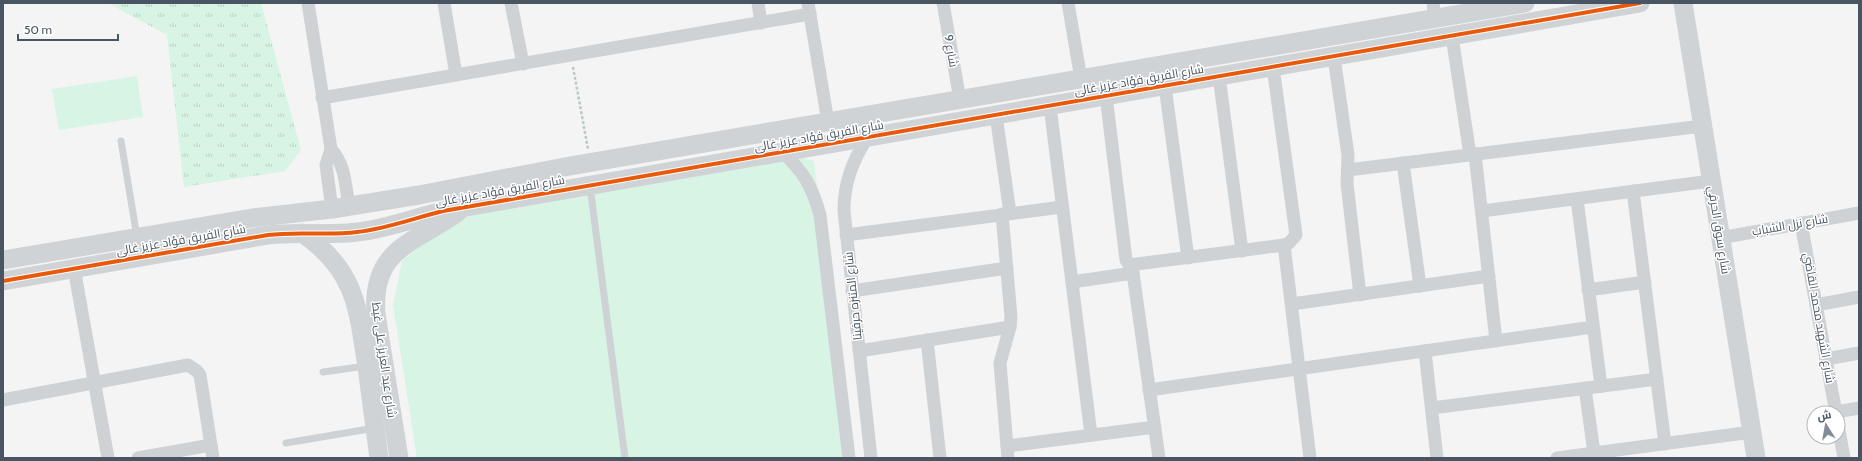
<svg xmlns="http://www.w3.org/2000/svg" width="1862" height="461" viewBox="0 0 1862 461" font-family="Cabin,Cairo,sans-serif">
<style>
.green{fill:#d7f4e4}
.park{fill:url(#park-tufts)}
.lines{fill:none;stroke-linecap:round;stroke-linejoin:round}
.path{stroke:#bcc9c5;stroke-width:2.5;stroke-dasharray:3 2;stroke-linecap:butt}
.lane{stroke:#cfd2d5;stroke-width:7}
.street{stroke:#cfd2d5;stroke-width:13}
.secondary{stroke:#d0d3d6;stroke-width:19}
.cycleway-casing{stroke:#fff;stroke-width:6}
.cycleway{stroke:#e8590c;stroke-width:4}
.labels{text-anchor:middle;stroke-width:3;stroke-linejoin:round;paint-order:stroke}
.street-label{font-size:12px;fill:#485562;stroke:#fff}
</style>
<defs>
<pattern id="park-tufts" width="24" height="20" patternUnits="userSpaceOnUse"><rect width="24" height="20" fill="#d7f4e4"/><path d="M3 7l-1-3M5 7V3M7 7l1-3M15 17l-1-3M17 17v-4M19 17l1-3" fill="none" stroke="#bad3c6"/></pattern>
</defs>
<rect width="100%" height="100%" fill="#f4f4f4"/>
<g class="green">
<path d="M137,76L143,117L59,130L52,89Z"/>
<path d="M803,158L814,161L848,458H417L393,305L402,261L442,227L467,215Z"/>
</g>
<path class="park" d="M108,3H261L301,150L285,171L184,187L167,35Z"/>
<g class="lines">
<path class="path" d="M573,67L588,149"/>
<g class="lane">
<path d="M121,141L137,237"/>
<path d="M590,186L625,458"/>
<path d="M323,372L366,366"/>
<path d="M286,443L375,428"/>
</g>
<g class="street">
<path d="M308,3L331,149C346,166 345,185 349,206"/>
<path d="M444,3L456,75"/>
<path d="M511,3L523,64"/>
<path d="M758,3L761,23"/>
<path d="M808,3L828,122"/>
<path d="M943,3L960,100"/>
<path d="M1068,3L1081,79"/>
<path d="M1433,3L1435,19"/>
<path d="M1452,36L1470,155"/>
<path d="M1334,57L1348,155L1347,184L1360,295"/>
<path d="M1219,76L1242,251"/>
<path d="M1165,86L1188,258"/>
<path d="M1106,96L1126,260L1129,265L1284,245L1289,243L1296,235L1273,67"/>
<path d="M322,98L810,14"/>
<path d="M1050,106L1091,435"/>
<path d="M996,115L1010,213"/>
<path d="M867,138C852,162 844,183 844,211L871,458"/>
<path d="M331,149L326,165L332,209"/>
<path d="M782,152C804,172 812,186 820,215L849,458"/>
<path d="M1475,154L1496,341"/>
<path d="M1403,163L1420,286"/>
<path d="M1348,170L1702,126"/>
<path d="M1633,191L1665,444"/>
<path d="M1577,199L1601,386"/>
<path d="M1482,211L1711,181"/>
<path d="M1002,214L1011,317L1010,327L1000,363L1008,458"/>
<path d="M1801,223L1836,413"/>
<path d="M846,235L1062,207"/>
<path d="M1720,238L1859,213"/>
<path d="M1284,245L1310,458"/>
<path d="M1132,266L1159,458"/>
<path d="M74,268L108,458"/>
<path d="M1072,282L1133,273"/>
<path d="M1588,290L1645,282"/>
<path d="M852,291L1007,268"/>
<path d="M1292,304L1489,276"/>
<path d="M1816,305L1859,297"/>
<path d="M927,340L940,458"/>
<path d="M859,351L1010,327"/>
<path d="M1425,351L1437,458"/>
<path d="M1826,359L1859,353"/>
<path d="M1585,388L1594,453"/>
<path d="M1149,390L1593,327"/>
<path d="M3,400L188,365L197,371L200,375L213,458"/>
<path d="M1432,408L1657,379"/>
<path d="M1836,412L1859,408"/>
<path d="M1838,425L1844,458"/>
<path d="M1007,446L1155,427"/>
<path d="M138,458L211,445"/>
<path d="M1557,458L1752,432"/>
</g>
<g class="secondary">
<path d="M1683,3L1756,458"/>
<path d="M302,233C356,270 358,308 367,367C371,398 375,428 379,458"/>
<path d="M3,260L252,218L332,209L419,195L570,166L1525,3"/>
<path d="M3,281L268,235C298,231 327,236 357,232C386,229 414,218 443,211L1640,3"/>
<path d="M399,458L376,314C371,248 415,243 458,212"/>
</g>
<defs>
<path id="cycleway" d="M3,281L268,235C298,231 327,236 357,232C386,229 414,218 443,211L1640,3"/>
</defs>
<use href="#cycleway" class="cycleway-casing"/>
<use href="#cycleway" class="cycleway"/>
</g>
<g class="labels">
<g class="street-label">
<text transform="translate(951 51) rotate(80)" y="4">شارع 9</text>
<text transform="translate(1139 80) rotate(-10)" y="4">شارع الفريق فؤاد عزيز غالى</text>
<text transform="translate(819 136) rotate(-10)" y="4">شارع الفريق فؤاد عزيز غالى</text>
<text transform="translate(500 191) rotate(-10)" y="4">شارع الفريق فؤاد عزيز غالى</text>
<text transform="translate(1790 225) rotate(-10)" y="4">شارع نزل الشباب</text>
<text transform="translate(1719 230) rotate(81)" y="4">شارع سوق الحرفي</text>
<text transform="translate(181 240) rotate(-10)" y="4">شارع الفريق فؤاد عزيز غالى</text>
<text transform="translate(853 296) rotate(-96)" y="4">شارع المتنزه حرفينا</text>
<text transform="translate(1819 318) rotate(80)" y="4">شارع الشهيد محمد القاضي</text>
<text transform="translate(384 360) rotate(82)" y="4">شارع عبد العزيز على غيط</text>
</g>
</g>
<rect width="1862" height="461" fill="none" stroke="#485562" stroke-width="8"/>
<g transform="translate(1826 425) rotate(349)"><circle r="19" fill="#ffffff" stroke="#b6bbc0"/>
<path d="M0-3L7 15L0 10L-7 15Z" fill="#848d95"/>
<text y="-6" font-size="11" font-weight="bold" text-anchor="middle" fill="#485562">ش</text>
</g>
<path d="M18 34v6h100v-6" fill="none" stroke="#485562" stroke-width="2"/>
<text x="24" y="34" font-size="12" fill="#485562" stroke="#ffffff" stroke-width="3" paint-order="stroke">50 m</text>
</svg>
